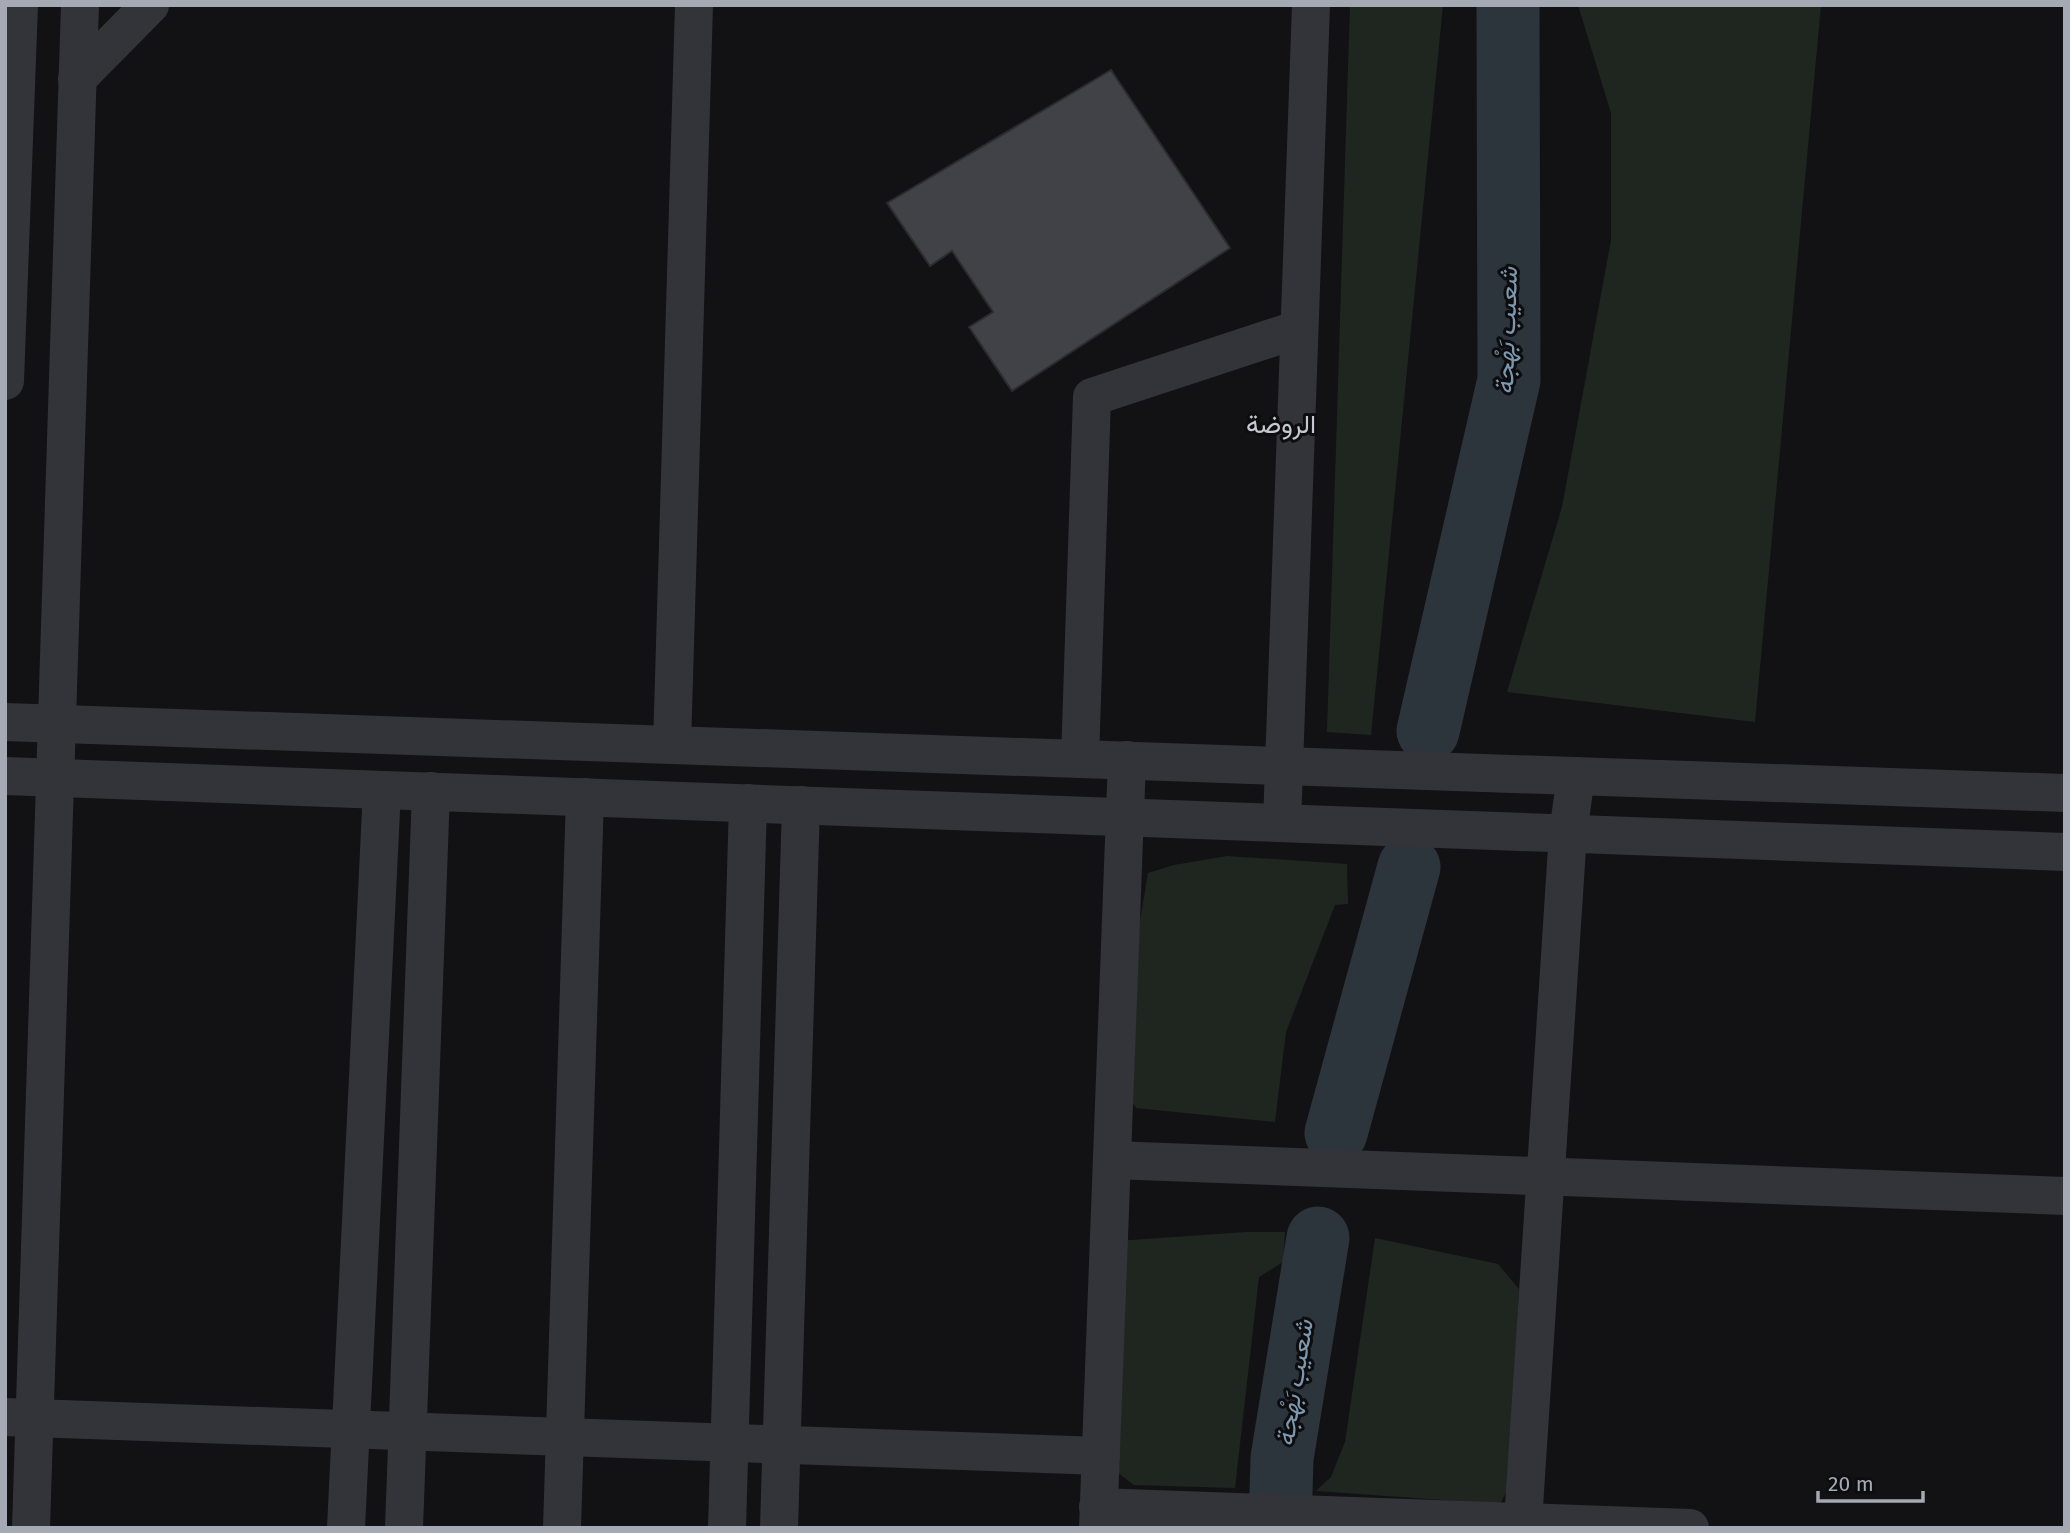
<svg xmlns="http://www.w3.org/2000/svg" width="2070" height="1533" viewBox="0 0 2070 1533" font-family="'Fira Sans',Vazirmatn,sans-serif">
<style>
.green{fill:#1f2620}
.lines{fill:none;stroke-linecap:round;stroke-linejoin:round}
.river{stroke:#2c353c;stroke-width:63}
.building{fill:#414247;stroke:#2c2c30;stroke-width:2}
.minor{stroke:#333439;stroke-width:38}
.labels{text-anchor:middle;stroke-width:6;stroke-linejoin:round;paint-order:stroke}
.water-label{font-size:26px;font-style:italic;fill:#7c97ae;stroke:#0d0d0f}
.neighbourhood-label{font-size:26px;fill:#c5c8d0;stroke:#0d0d0f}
</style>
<rect width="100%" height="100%" fill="#121214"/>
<g class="green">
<path d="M1350,5H1443L1371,735L1327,732Z"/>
<path d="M1578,5H1821L1755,722L1507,692L1562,507L1611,240V113Z"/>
<path d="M1227,856L1347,864L1348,904L1335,905L1286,1032L1275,1122L1136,1108L1131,1101L1121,1034L1148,873L1174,865Z"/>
<path d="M1246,1232H1285L1283,1262L1259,1277L1235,1488L1134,1485L1113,1469L1117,1241Z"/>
<path d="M1375,1238L1498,1264L1519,1289L1508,1489L1500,1504L1316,1491L1331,1477L1345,1442Z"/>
</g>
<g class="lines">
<g class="river">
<path d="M1428,731L1509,380L1508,5"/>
<path d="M1336,1133L1409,867"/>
<path d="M1280,1528L1282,1458L1318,1238"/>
</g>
</g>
<path class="building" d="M1111,70L1230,248L1012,391L969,327L993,312L952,251L930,266L887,203Z"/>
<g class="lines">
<g class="minor">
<path d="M77,79L150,5"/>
<path d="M5,381L19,5"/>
<path d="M5,722L2065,793"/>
<path d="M672,745L694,5"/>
<path d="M1080,759L1092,397L1299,329"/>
<path d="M5,776L2065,852"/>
<path d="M1282,823L1311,5"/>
<path d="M1112,1160L2065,1196"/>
<path d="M5,1417L1101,1456"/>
<path d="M1098,1507L1690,1528"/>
<path d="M1523,1522L1568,833L1576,776"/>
<path d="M31,1528L80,5"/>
<path d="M346,1528L382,790"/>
<path d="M404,1528L431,791"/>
<path d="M562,1528L585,797"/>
<path d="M727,1528L748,803"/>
<path d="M779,1528L801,805"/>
<path d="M1098,1528L1127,760"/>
</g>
</g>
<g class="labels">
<g class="water-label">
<text transform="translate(1506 331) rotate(-88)" y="9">شعيب بَهْجة</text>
<text transform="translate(1294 1383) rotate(-81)" y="9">شعيب بَهْجة</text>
</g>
<g class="neighbourhood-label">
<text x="1281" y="433">الروضة</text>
</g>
</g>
<rect width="2070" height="1533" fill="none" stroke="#a4a9b4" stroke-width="14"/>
<path d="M1818 1491v10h105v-10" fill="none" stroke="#a4a9b4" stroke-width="3.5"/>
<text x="1828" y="1491" font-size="21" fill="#a4a9b4" stroke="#0d0d0f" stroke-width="5" paint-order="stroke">20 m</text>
</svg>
